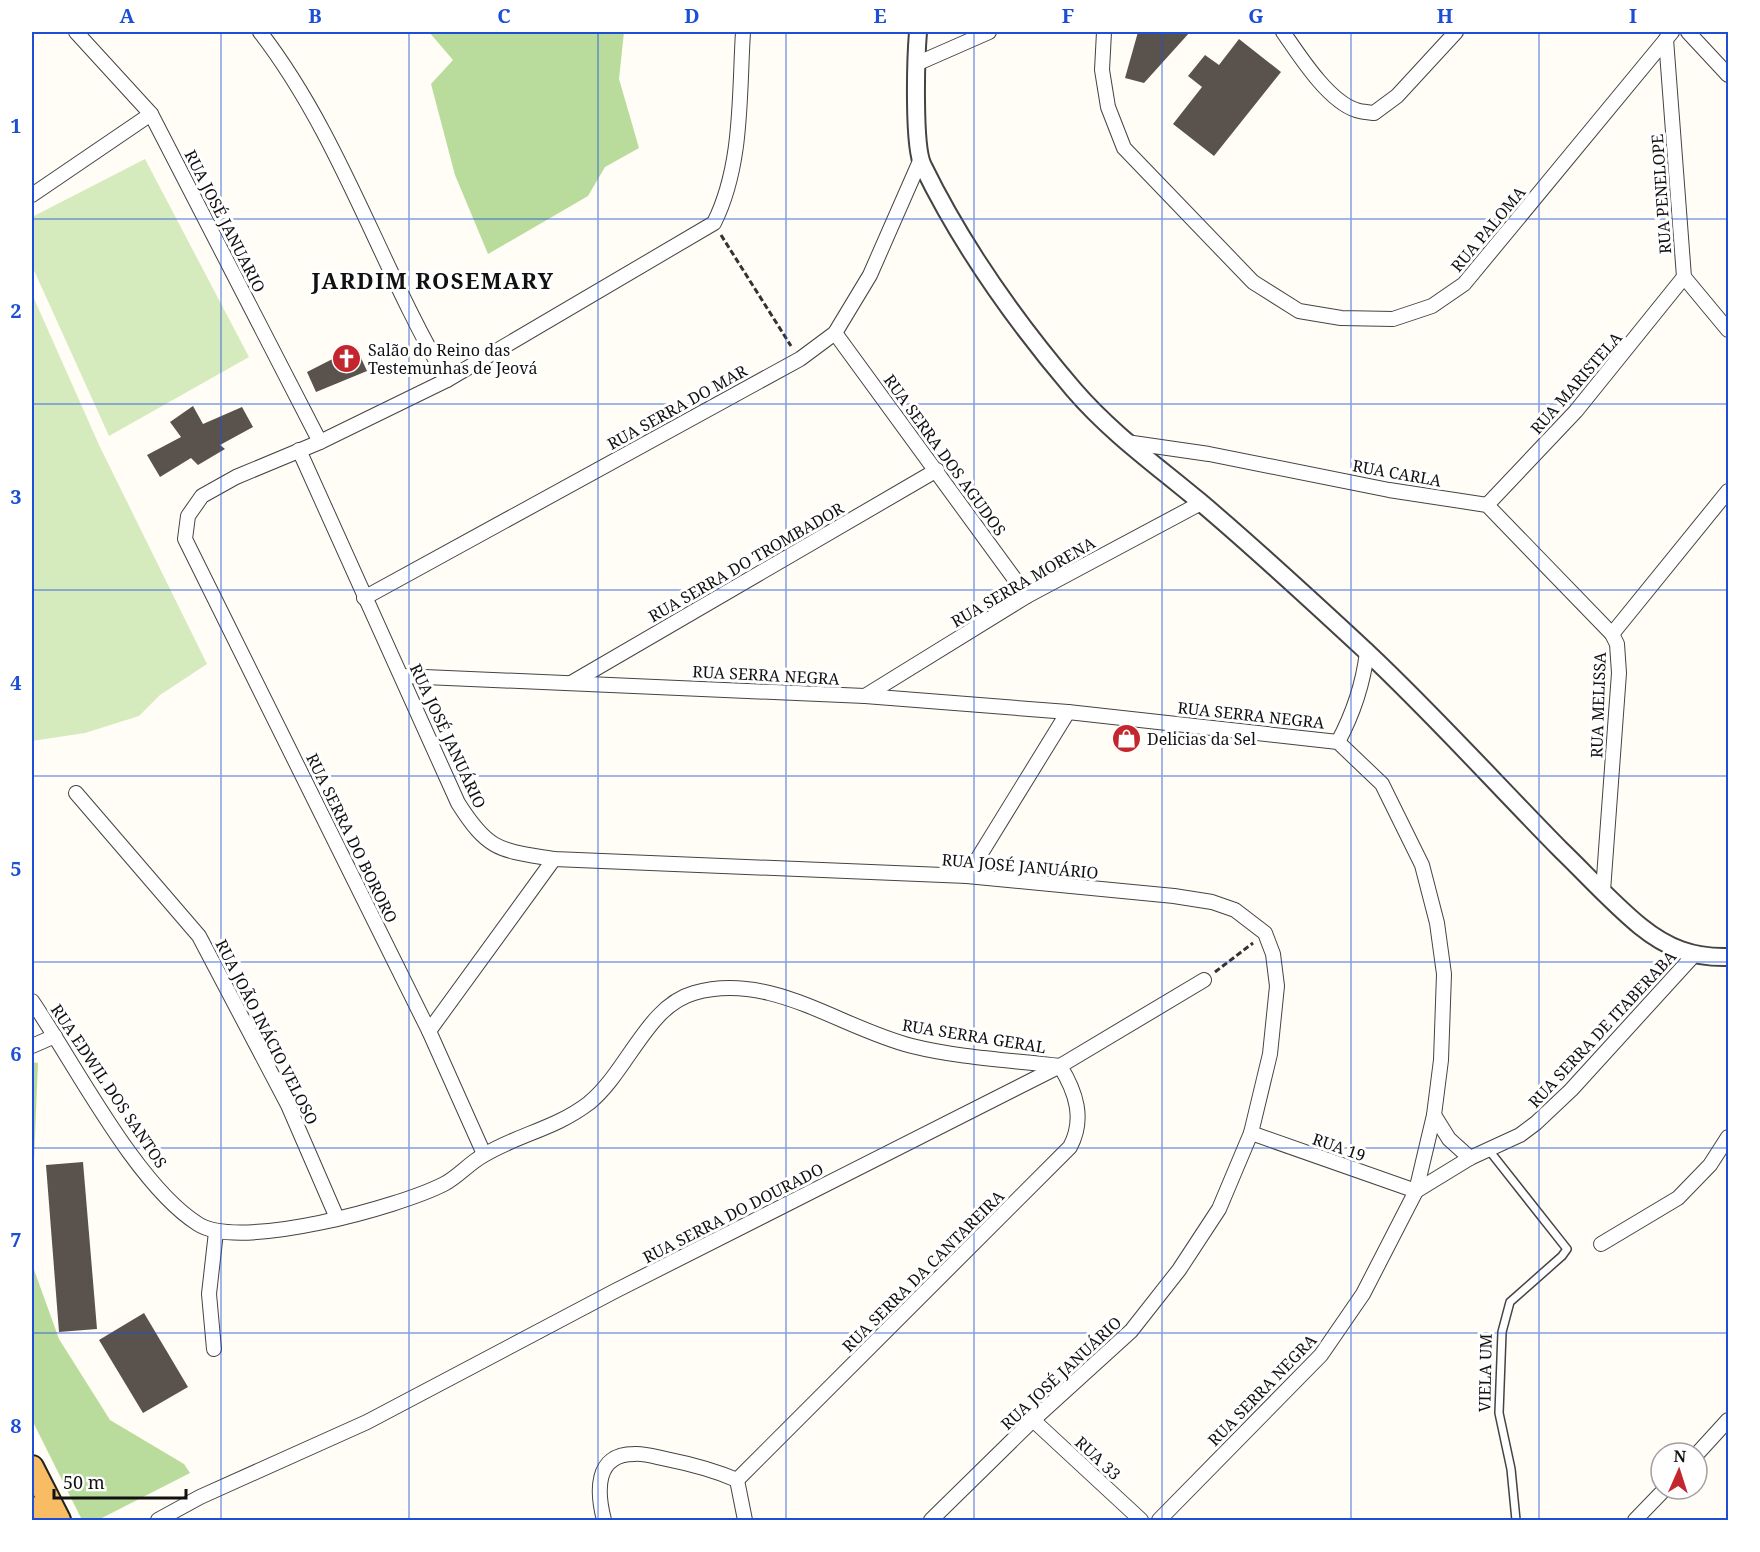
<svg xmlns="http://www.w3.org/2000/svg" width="1760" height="1552" viewBox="0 0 1760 1552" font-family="'Noto Serif',serif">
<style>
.green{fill:#d5ebbd}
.forest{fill:#b9dc9c}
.building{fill:#5a524d}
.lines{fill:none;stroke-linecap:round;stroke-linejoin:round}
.service-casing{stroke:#444;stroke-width:10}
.minor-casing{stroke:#444;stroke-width:16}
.tertiary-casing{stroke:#444;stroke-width:20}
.trunk-casing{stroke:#222;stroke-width:26}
.path{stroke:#333;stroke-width:3;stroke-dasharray:6 3;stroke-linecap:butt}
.service{stroke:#fff;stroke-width:7}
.minor{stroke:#fff;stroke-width:14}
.tertiary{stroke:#fff;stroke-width:16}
.trunk{stroke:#f7bc64;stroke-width:22}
.grid{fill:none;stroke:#1d4ed8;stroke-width:1.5;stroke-opacity:0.55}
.labels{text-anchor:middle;stroke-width:6;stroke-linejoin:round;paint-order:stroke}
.street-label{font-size:16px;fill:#111;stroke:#fff}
.poi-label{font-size:16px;fill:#111;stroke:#fff;text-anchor:start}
.district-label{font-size:22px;font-weight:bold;letter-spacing:1.5px;fill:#111;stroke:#fff}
.neatline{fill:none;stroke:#1d4ed8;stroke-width:2}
.grid-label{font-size:20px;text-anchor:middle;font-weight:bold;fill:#1d4ed8}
</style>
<rect width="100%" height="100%" fill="#fffdf5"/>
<g class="green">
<path d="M145,159L249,357L109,436L32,266V217Z"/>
<path d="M32,294L99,445L207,664L160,695L139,716L85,733L32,741Z"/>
</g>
<g class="forest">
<path d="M429,32H624L619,79L639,148L605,167L588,196L488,254L455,175L431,84L453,60Z"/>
<path d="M32,1062L38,1063L32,1208Z"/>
<path d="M32,1264L59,1339L110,1420L184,1464L190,1473L98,1520H82L32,1420Z"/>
</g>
<g class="building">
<path d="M1138,32H1190L1144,83L1125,78Z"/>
<path d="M1239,39L1281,72L1214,156L1173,124L1202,87L1188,76L1205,55L1219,65Z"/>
<path d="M356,347L367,371L316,392L307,372Z"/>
<path d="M193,406L203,424L242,407L253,427L220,445L225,449L198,465L191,458L160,477L147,455L181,437L170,422Z"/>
<path d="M83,1162L97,1329L59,1332L46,1165Z"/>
<path d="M144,1313L188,1387L143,1413L99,1340Z"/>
</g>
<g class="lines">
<defs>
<path id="service" d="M1488,1149L1567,1249L1562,1256L1510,1302L1502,1332L1499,1413L1511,1469L1516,1520"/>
<g id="minor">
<path d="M76,32L151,114L320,442"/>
<path d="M260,32C341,137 380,267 447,380"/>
<path d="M1104,32L1102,70L1108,107L1124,148L1253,282L1299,311L1341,318L1393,319L1432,306L1464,284L1672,32"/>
<path d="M1283,32C1299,55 1328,101 1356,110C1361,112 1368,112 1374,113L1397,96L1456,32"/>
<path d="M1688,32L1728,75"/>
<path d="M1666,39L1684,277L1728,330"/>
<path d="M916,64L989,32"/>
<path d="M32,195L151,114"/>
<path d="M835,333L1027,596"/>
<path d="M1126,442L1209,454L1389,490L1487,505L1612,634L1617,644L1619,673L1603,891"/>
<path d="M299,450L458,803C489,852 500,850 554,859L967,876L1174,896L1212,902L1235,910L1265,933L1273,954L1277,986L1270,1054L1251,1133L1219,1209L1179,1270L1131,1331L1033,1420L931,1520"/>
<path d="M1487,505L1576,411L1684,277"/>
<path d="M364,598L800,359L835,333L870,275L920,161"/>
<path d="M1612,634L1728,491"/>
<path d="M402,676L865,696L1068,712L1338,742L1382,784L1422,865L1437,923L1444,974L1441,1060L1434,1115L1416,1191L1363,1294L1321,1355L1159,1520"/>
<path d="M571,683L937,470"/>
<path d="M865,696L1027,596L1201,503"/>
<path d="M1338,742C1354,712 1363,685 1367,652"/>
<path d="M76,793L199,936L288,1105L337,1218"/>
<path d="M967,876L1068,712"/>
<path d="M32,1001C75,1064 136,1185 198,1224C240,1251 399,1207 444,1184C458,1177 469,1163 484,1155C519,1134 555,1129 589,1103C628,1071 647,1006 694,993C771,971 840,1028 912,1046C960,1058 1011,1060 1060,1066"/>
<path d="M429,1031L554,859"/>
<path d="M32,1046L55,1036"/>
<path d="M1434,1115L1449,1139L1470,1158"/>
<path d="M1251,1133L1416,1191"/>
<path d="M484,1154L429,1031L185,539L188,516L202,496L236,477L320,442L447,380L714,223C743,165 739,95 743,32"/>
<path d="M1416,1191L1470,1158L1520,1135L1536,1123L1571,1090L1694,955"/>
<path d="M1601,1244L1678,1198L1710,1165L1728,1137"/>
<path d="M214,1349L209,1294L216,1232"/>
<path d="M1033,1420L1141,1520"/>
<path d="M1697,1454L1728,1420"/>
<path d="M737,1480L1070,1147C1085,1119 1076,1092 1060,1066"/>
<path d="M737,1480L745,1520"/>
<path d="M158,1520L200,1497L367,1422L615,1291L1060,1066L1204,980"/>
<path d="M604,1520C597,1493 594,1454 634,1454C644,1453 656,1457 666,1459C691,1464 714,1470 737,1480"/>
<path d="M1635,1520L1665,1489"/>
</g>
<path id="tertiary" d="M918,32C916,56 913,147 923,166C962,246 1016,322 1074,390C1111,433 1156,465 1199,501C1256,549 1312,601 1367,652C1434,715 1496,784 1561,850C1587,875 1612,903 1640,926C1667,948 1693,958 1728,957"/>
<g id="trunk">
<path d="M32,1467L59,1520"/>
<path d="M32,1508L38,1520"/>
</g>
</defs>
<use href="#service" class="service-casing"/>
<use href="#minor" class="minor-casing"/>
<use href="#tertiary" class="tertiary-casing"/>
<use href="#trunk" class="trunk-casing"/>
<g class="path">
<path d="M721,235L791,346"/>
<path d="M1215,972L1253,943"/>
</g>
<use href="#service" class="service"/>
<use href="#minor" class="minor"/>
<use href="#tertiary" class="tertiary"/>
<use href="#trunk" class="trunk"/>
</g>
<path class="grid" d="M221,32V1520M409,32V1520M598,32V1520M786,32V1520M974,32V1520M1162,32V1520M1351,32V1520M1539,32V1520M32,219H1728M32,404H1728M32,590H1728M32,776H1728M32,962H1728M32,1148H1728M32,1333H1728"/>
<defs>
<symbol id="church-disc" viewBox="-11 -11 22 22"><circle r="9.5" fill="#c4262e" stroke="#fff"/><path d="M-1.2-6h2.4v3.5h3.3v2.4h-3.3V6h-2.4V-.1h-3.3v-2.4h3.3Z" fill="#fff"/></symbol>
<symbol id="shop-disc" viewBox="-11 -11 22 22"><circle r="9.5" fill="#c4262e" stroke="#fff"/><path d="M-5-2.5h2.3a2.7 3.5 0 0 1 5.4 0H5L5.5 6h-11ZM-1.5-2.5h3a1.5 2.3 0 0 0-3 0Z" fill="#fff"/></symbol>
</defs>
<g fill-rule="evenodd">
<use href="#church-disc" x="330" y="342" width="33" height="33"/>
<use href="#shop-disc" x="1110" y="722" width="33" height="33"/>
</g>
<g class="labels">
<g class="street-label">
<text transform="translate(1661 194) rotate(-94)" y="6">RUA PENELOPE</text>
<text transform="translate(225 221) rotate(63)" y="6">RUA JOSÉ JANUARIO</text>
<text transform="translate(1488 229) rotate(-50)" y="6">RUA PALOMA</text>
<text transform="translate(1576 383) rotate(-49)" y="6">RUA MARISTELA</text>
<text transform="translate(677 407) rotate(-29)" y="6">RUA SERRA DO MAR</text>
<text transform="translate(945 455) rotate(54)" y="6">RUA SERRA DOS AGUDOS</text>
<text transform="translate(1397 473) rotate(10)" y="6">RUA CARLA</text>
<text transform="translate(746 562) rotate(-30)" y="6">RUA SERRA DO TROMBADOR</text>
<text transform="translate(1023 582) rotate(-30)" y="6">RUA SERRA MORENA</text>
<text transform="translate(766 675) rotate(3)" y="6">RUA SERRA NEGRA</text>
<text transform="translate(1598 705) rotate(-88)" y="6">RUA MELISSA</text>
<text transform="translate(1251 715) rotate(6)" y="6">RUA SERRA NEGRA</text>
<text transform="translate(448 736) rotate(65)" y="6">RUA JOSÉ JANUÁRIO</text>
<text transform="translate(352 838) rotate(64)" y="6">RUA SERRA DO BORORO</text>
<text transform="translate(1020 866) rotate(5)" y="6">RUA JOSÉ JANUÁRIO</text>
<text transform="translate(1602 1029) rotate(-47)" y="6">RUA SERRA DE ITABERABA</text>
<text transform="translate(267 1032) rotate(63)" y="6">RUA JOÃO INÁCIO VELOSO</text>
<text transform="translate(974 1036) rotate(9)" y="6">RUA SERRA GERAL</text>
<text transform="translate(109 1086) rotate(56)" y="6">RUA EDWIL DOS SANTOS</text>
<text transform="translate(1339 1147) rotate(19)" y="6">RUA 19</text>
<text transform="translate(733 1213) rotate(-27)" y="6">RUA SERRA DO DOURADO</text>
<text transform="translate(923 1271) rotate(-45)" y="6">RUA SERRA DA CANTAREIRA</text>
<text transform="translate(1061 1373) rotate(-43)" y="6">RUA JOSÉ JANUÁRIO</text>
<text transform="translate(1485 1373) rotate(-89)" y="6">VIELA UM</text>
<text transform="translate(1262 1390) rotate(-46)" y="6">RUA SERRA NEGRA</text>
<text transform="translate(1098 1458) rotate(43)" y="6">RUA 33</text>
</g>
<g class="poi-label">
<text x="368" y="356">Salão do Reino das<tspan x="368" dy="18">Testemunhas de Jeová</tspan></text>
<text x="1147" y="745">Delicias da Sel</text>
</g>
<g class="district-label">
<text x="433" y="289">JARDIM ROSEMARY</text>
</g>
</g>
<rect width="1760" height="1552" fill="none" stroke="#ffffff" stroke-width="66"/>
<g transform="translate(1679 1471) rotate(3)"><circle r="28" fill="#ffffff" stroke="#a0a0a0" stroke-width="1.5"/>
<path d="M0-4.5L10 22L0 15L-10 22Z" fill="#c4262e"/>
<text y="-9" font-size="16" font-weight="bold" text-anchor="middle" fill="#111111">N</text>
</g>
<path d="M54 1489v9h132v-9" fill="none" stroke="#111111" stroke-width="3"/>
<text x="63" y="1489" font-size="18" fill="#111111" stroke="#ffffff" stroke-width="4.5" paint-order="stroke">50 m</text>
<rect x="33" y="33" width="1694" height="1486" class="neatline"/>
<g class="grid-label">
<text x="127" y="23">A</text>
<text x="315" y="23">B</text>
<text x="504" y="23">C</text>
<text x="692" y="23">D</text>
<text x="880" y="23">E</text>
<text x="1068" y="23">F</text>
<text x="1256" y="23">G</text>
<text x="1445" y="23">H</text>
<text x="1633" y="23">I</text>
<text x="16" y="133">1</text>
<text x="16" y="318">2</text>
<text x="16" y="504">3</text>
<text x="16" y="690">4</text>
<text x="16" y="876">5</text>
<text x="16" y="1061">6</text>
<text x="16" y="1247">7</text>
<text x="16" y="1433">8</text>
</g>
</svg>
